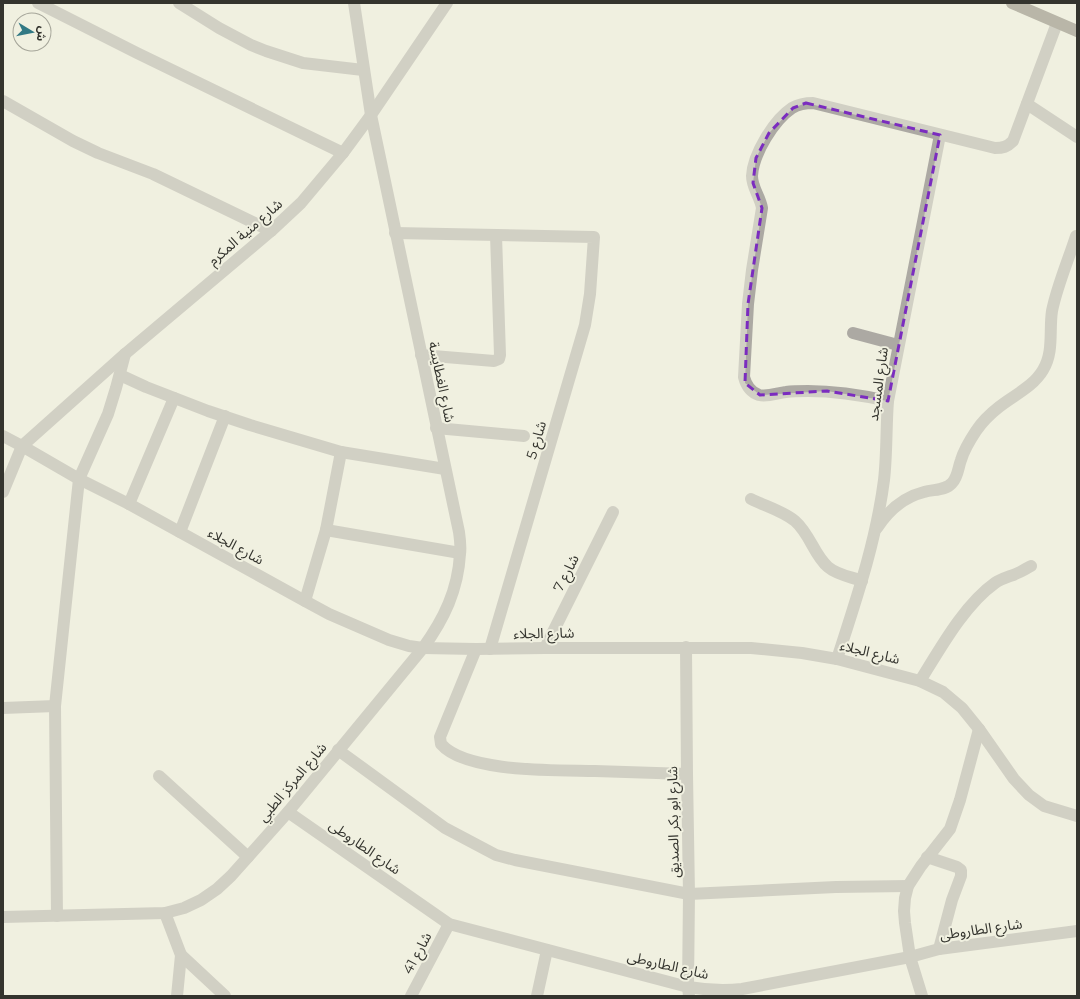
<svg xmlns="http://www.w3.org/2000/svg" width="1080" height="999" viewBox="0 0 1080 999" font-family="Montserrat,'Noto Sans Arabic',sans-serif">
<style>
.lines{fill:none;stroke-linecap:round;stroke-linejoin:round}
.minor{stroke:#aca9a3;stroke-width:12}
.major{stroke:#756f64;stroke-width:12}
.marked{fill:none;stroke:#7b2cbf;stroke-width:3;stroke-dasharray:8 5;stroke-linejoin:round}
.labels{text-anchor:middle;stroke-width:4;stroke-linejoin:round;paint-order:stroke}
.street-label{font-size:14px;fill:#34342e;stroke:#f0f0e0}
</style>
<rect width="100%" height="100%" fill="#f0f0e0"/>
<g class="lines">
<g class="minor">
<path d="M38,3L137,53L343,153"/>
<path d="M179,3L219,28L251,45L266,51L303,63L363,70"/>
<path d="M3,101L73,141L98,153L153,174L271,231"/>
<path d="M1027,104L1077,137"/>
<path d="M395,233L594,237L590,294L585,325L490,649"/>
<path d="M853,333L898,345"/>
<path d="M421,355L494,361L499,359L500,355L496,235"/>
<path d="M120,375L146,387L208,411L250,425L341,452L445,469"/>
<path d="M888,401C861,395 835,391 808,391C801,391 793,391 786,392C777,393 768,397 759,395C750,392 746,385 744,377L748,304L752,270L762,208C760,196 752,188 752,176C753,154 774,120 792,108C799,104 806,103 813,103L995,148C1003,148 1007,147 1013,141L1057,23"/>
<path d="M436,428L524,436"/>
<path d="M3,436L22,446L79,479L129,504L305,601L329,614L389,640L409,646L423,648L476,649L545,648H751L802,653L837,659L920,681L943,692L962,708L979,729L1014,779L1029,795L1044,806L1077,816"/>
<path d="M3,492L22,446L125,354L271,231L301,203L343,153L371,115L447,3"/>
<path d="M751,499C765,506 783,511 795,521C810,534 814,555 828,567C837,575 852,577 862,581"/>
<path d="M129,504L174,398"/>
<path d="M877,528C888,511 904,497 924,492C934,489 945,491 952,483C958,477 958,468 961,460C964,450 970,440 976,431C982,422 990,414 999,407C1014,395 1033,387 1043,370C1054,352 1049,331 1052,311C1057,286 1068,261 1076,236"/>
<path d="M326,530L460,553"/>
<path d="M180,532L225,416"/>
<path d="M305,601L326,530L341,452"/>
<path d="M686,647L687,774L689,894L688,987L689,996"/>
<path d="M545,648L613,512"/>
<path d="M476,649L440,737L441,744C466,773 557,770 595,771C625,772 656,773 687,774"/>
<path d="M837,659C856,600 876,542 884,480C887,454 886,427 888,401L940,135"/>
<path d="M920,681C940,649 964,605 995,583C1002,578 1012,576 1020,572C1024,570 1027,568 1031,566"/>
<path d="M3,708L55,706"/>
<path d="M338,750L445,828L496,855L515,860L689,894L836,887L908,886"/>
<path d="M159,776L248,857"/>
<path d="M288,812L449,924L688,987C706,990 723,991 742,989L910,957L939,949L1077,931"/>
<path d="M927,857L957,867L961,870V876L952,900L939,949"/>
<path d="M165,913L181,955L177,996"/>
<path d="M57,916L55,706L79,479L108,414L116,388L125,354"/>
<path d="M3,917L165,913L184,908L201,900L217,889L231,876L288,812L423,648C444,619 458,590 460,554C461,547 460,539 459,532L371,115L354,3"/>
<path d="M181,955L225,996"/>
<path d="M411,996L449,924"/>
<path d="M537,996L547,950"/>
<path d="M922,996L910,957L905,923L904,911L905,898L908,886L921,866L950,829L960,800L979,729"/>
</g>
<path class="major" d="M1012,3L1077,31"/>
</g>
<path d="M0 0H1080V999H0ZM806,103L940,135L888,401L827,391L760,395L745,383L748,304L762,208L753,183L756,158L769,133L793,108Z" fill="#f0f0e0" fill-opacity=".55" fill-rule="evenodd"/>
<path class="marked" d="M806,103L940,135L888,401L827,391L760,395L745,383L748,304L762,208L753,183L756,158L769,133L793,108Z"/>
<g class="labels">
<g class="street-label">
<text transform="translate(245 232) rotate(-41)" y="5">شارع منية المكرم</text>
<text transform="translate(442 382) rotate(78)" y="5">شارع الغطايسة</text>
<text transform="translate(878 384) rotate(-82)" y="5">شارع المسجد</text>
<text transform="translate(536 440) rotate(-74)" y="5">شارع 5</text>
<text transform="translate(236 546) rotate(29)" y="5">شارع الجلاء</text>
<text transform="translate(566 573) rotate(-63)" y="5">شارع 7</text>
<text transform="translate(544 633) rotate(-1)" y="5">شارع الجلاء</text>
<text transform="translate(870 652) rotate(14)" y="5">شارع الجلاء</text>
<text transform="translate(292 782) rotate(-50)" y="5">شارع المركز الطبي</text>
<text transform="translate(673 822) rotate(-91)" y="5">شارع ابو بكر الصديق</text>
<text transform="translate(365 847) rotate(35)" y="5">شارع الطاروطى</text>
<text transform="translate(981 929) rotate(-8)" y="5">شارع الطاروطى</text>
<text transform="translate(417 953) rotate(-62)" y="5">شارع 41</text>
<text transform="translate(668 965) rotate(13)" y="5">شارع الطاروطى</text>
</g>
</g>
<rect width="1080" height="999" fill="none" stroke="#34342e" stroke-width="8"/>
<g transform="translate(32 32) rotate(100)"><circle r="19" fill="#f0f0e0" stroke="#a5a599"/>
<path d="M0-3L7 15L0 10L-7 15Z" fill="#327984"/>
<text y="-6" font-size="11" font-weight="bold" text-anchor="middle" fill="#34342e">ش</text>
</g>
</svg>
